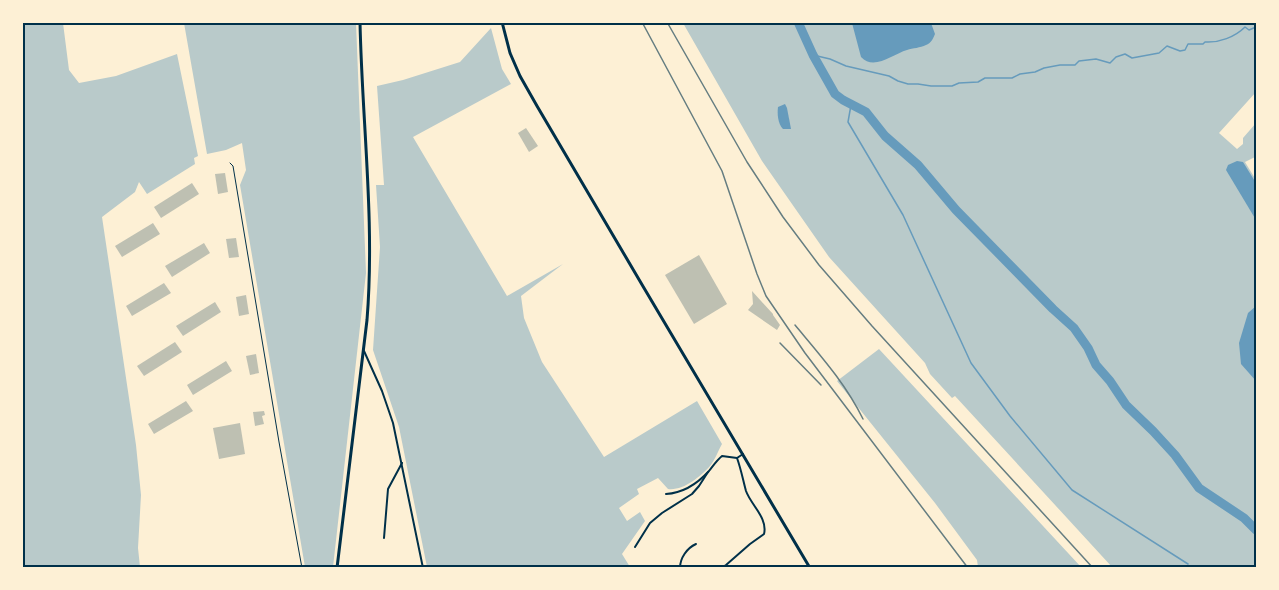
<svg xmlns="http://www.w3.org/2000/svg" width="1279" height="590" viewBox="0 0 1279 590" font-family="Roboto,sans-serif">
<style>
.green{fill:#b9caca}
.water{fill:#669bbc}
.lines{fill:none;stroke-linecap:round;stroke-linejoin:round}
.stream{stroke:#669bbc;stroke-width:1.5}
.river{stroke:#669bbc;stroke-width:9}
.building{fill:#bec0b2}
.service{stroke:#003049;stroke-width:1}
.minor{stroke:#003049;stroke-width:2}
.secondary{stroke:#003049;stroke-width:3}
.primary{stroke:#003049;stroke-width:3}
.rail{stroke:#657d81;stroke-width:1.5}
.neatline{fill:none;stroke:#003049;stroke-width:2}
</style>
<rect width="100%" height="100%" fill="#fdf0d5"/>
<g class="green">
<path d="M22,23H63L69,70L79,83L116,76L177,54L198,156L194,158L195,164L147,194L139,182L135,192L102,217L136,445L141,495L138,548L140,567H23Z"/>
<path d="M243,23H356L366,273L333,567H305L240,185L246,170L242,143L226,150L207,154L184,23H216L218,24Z"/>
<path d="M683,23H1256V92L1219,133L1237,149L1243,144V138L1256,123V158L1255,157L1245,162L1256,180V567H1112L955,396L952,398L930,374L925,363L829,257L762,161Z"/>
<path d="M491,28L502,69L511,84L413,137L507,296L563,264L521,296L524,318L542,362L604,457L697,401L722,444C718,451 715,460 710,466C700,477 683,491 668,489L658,478L637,489L639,494L619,508L627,521L640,512L645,521L622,554L630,567H427L399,427L373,350L380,247L376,185H384L377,86L403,80L460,62Z"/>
<path d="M879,349L1081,567H978L977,560L935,503L837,381Z"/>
</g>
<g class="water">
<path d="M852,23H931L935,34C933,39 931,43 926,45C920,48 913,48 907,50C893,54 874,71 861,57Z"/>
<path d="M785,104L787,108L791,129H783C778,124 777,114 778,107Z"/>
<path d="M1237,161L1243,162L1256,183V220L1226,170L1228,165Z"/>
<path d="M1256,306V381L1241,364L1239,343L1248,313Z"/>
</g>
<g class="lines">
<g class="stream">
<path d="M813,55L830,59L846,66L889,76L898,81L908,84H918L931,86H952L959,83L978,82L985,78H1012L1020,74L1035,72L1044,68L1060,65H1075L1079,61L1096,59L1110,63L1116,57L1125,54L1132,58L1159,53L1167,46L1180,51L1185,50L1188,44H1203L1205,42C1219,43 1235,37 1245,27L1249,30L1256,27"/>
<path d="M851,105L848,122L903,215L971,363L1010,416L1072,490L1188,564"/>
</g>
<path class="river" d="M798,22L813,55L835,94L843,100L866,112L885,136L918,165L956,210L1053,309L1074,328L1088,348L1096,365L1110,381L1126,405L1153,431L1175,455L1199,488L1244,518L1256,530"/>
</g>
<g class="building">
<path d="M526,128L538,146L529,152L518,133Z"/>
<path d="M225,173L228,192L218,194L215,174Z"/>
<path d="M192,183L199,194L161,218L154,207Z"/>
<path d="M153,223L160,234L122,257L115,246Z"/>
<path d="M236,238L239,257L229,258L226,239Z"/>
<path d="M204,243L210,253L172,277L165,266Z"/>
<path d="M699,255L727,304L694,324L665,275Z"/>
<path d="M164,283L171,293L132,316L126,306Z"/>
<path d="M752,291L773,314V315L780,325L777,330L748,310L753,304Z"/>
<path d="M246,295L249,314L239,316L236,297Z"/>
<path d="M215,302L221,312L183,336L176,326Z"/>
<path d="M175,342L182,352L144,376L137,366Z"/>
<path d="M256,354L259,373L250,375L246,356Z"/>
<path d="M226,361L232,371L193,395L187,385Z"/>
<path d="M186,401L193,411L154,434L148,424Z"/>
<path d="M264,411L265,415L262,416L264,424L255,426L253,412Z"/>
<path d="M240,423L245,454L219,459L213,428Z"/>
</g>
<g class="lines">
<path class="service" d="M230,163L233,166L279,442L302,568"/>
<g class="minor">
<path d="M364,351L382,391L393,423L423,568"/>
<path d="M666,494C683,493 698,483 709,471C713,466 717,460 722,456L737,458L743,454"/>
<path d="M384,538L388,489L402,463"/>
<path d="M635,547L650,523L662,513L692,494L699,486L708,472"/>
<path d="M680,568C680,558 687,548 696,544"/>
<path d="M721,568L726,565L750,544L764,534C768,518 751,505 746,491C743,480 741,469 737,458"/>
</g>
<path class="secondary" d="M337,568L367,320C375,221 362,121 360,22"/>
<path class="primary" d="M502,22L510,53L520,76L537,106L644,288L810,568"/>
<g class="rail">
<path d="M642,22L722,171L757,274L766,296L805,353L968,568"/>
<path d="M667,22L747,162L783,217L819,265L872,326L1093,568"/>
<path d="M795,325C820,355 846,384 863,419"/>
<path d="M780,343L821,385"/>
</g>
</g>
<rect width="1279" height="590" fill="none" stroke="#fdf0d5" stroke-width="48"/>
<rect x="24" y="24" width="1231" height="542" class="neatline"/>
</svg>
